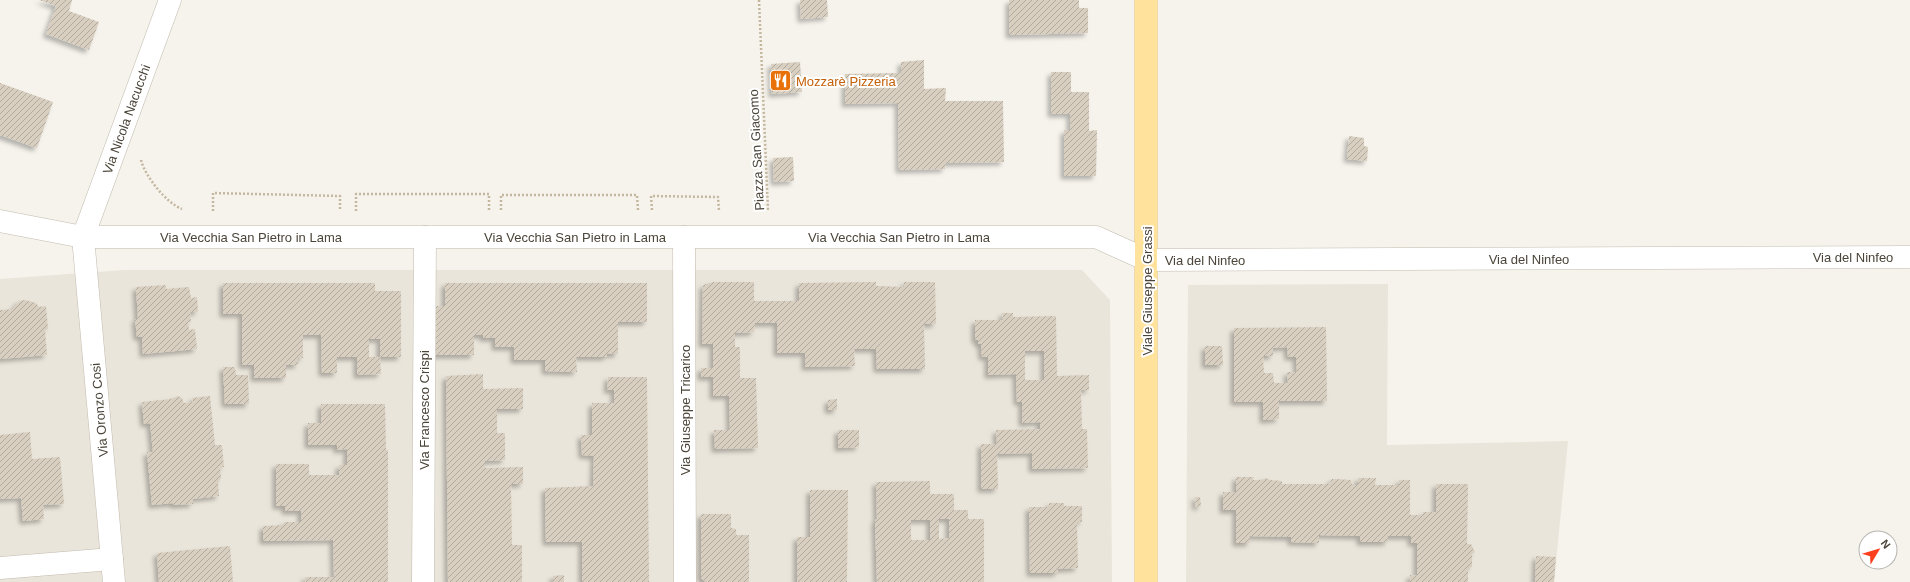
<svg xmlns="http://www.w3.org/2000/svg" width="1910" height="582" viewBox="0 0 1910 582" font-family="Helvetica,sans-serif">
<style>
.residential{fill:#eae5da}
.building{fill:url(#building-hatch);fill-rule:evenodd;filter:url(#shadow)}
.lines{fill:none;stroke-linecap:round;stroke-linejoin:round}
.minor-casing{stroke:#c2bbae;stroke-width:23}
.major-casing{stroke:#e6c16a;stroke-width:23}
.path{stroke:#c4b79f;stroke-width:2.5;stroke-dasharray:2 2;stroke-linecap:butt}
.minor{stroke:#fff;stroke-width:22}
.major{stroke:#ffe39c;stroke-width:22}
.labels{text-anchor:middle;stroke-width:4;stroke-linejoin:round;paint-order:stroke}
.food-label{font-size:13px;fill:#c56008;stroke:#fff;text-anchor:start}
.street-label{font-size:13px;fill:#4b4439;stroke:#fff}
</style>
<defs>
<pattern id="building-hatch" width="6" height="6" patternUnits="userSpaceOnUse"><rect width="6" height="6" fill="#d8cfc1"/><path d="M-1 1l2-2M0 6l6-6M5 7l2-2" fill="none" stroke="#b1aa9e"/></pattern>
<filter id="shadow"><feDropShadow dx="-3.5" dy="3.5" stdDeviation="2" flood-color="#0004"/></filter>
</defs>
<rect width="100%" height="100%" fill="#f6f3ec"/>
<g class="residential">
<path d="M124,270H1082L1110,300L1112,582H0V279Z"/>
<path d="M1388,284L1387,445L1568,441L1554,582H1186L1188,285Z"/>
</g>
<g class="building">
<path d="M39,0H72L69,11L99,22L89,50L46,34L56,6Z"/>
<path d="M800,0H827L828,17L801,19Z"/>
<path d="M1009,0H1079V8H1088V33L1009,35Z"/>
<path d="M924,60V89L946,88L945,101H1003L1004,162L946,163L945,169L899,170L898,103L845,104V74L901,73V62Z"/>
<path d="M800,62L802,92L772,94L771,64Z"/>
<path d="M1051,72H1071V92H1089V131L1097,130L1096,176H1064V130H1070V114H1051Z"/>
<path d="M0,83L53,102L37,148L0,135Z"/>
<path d="M1349,136L1364,138V146L1368,147L1367,161L1347,159Z"/>
<path d="M793,157L794,181L774,182L773,158Z"/>
<path d="M713,282H754V301H799V283L876,282V286L904,287V282H935L936,324H924L925,369H877L876,349H854L855,366L805,367V353H777V323H755L754,332L735,333V347H740V378H756L758,448L715,449L714,430H730L729,396H713V377H701V368H713V344H702L703,285Z"/>
<path d="M223,283H375V291H401V357H380V339H369V357H380L381,374L357,375V357H337V373H322L321,335H303V358H298V365H286V378H254V365H242V314H223Z"/>
<path d="M445,283H647V322H618V354H607V357H576L577,372L545,371V360H514V347H495V338H483V335H474V355H434V306H445Z"/>
<path d="M166,285V289L189,287L191,298L197,297L198,312H190L191,322H188L189,330L195,329L197,349L143,354L142,337H137L135,319H138L136,287Z"/>
<path d="M25,300L36,303L39,307L46,306L48,329L45,330L47,355L0,359V310L13,309L19,301Z"/>
<path d="M1002,313H1013V317L1056,316L1057,376L1089,375V390H1081L1082,429H1087L1088,468L1032,469V453L997,454L998,489H981V444H997L996,430L1040,429V422L1022,423V402H1017L1016,374L988,375V357H982L981,344H978V340H975V320H1003ZM1025,351H1044V380H1025Z"/>
<path d="M1326,327L1327,401H1279V419L1263,420V402H1234V328ZM1287,347L1288,357H1296L1297,372H1287L1288,383H1274L1273,373H1264L1263,356H1273V348Z"/>
<path d="M1205,346H1222L1223,365H1205Z"/>
<path d="M223,367H235L236,375H248L249,404H225Z"/>
<path d="M483,374V389L523,388V409H497V433H505V460L485,461V468L523,467V484H511L512,545H522V582H448L446,376Z"/>
<path d="M608,377H647L649,582H582V542H546L545,488L593,486L594,456L582,455L581,435H592V403H614V390H607Z"/>
<path d="M178,396L182,398L184,403L193,402L192,398L210,396L215,445H222L224,467H220L221,478L218,483L219,496L193,499V504L174,505L173,503L152,505L147,452H153L150,423L144,424L142,402L171,399Z"/>
<path d="M837,399V410H828V400Z"/>
<path d="M321,404H385L386,450H388V582H305V577H334L333,540L263,541V526L284,525V522H301V511H285V506H276V464H309V475H339V465H347V449L337,450V445H308V423H321Z"/>
<path d="M838,430H859V447L838,448Z"/>
<path d="M30,432L32,459L60,457L64,504L43,505L44,519L23,521L21,498L0,499V435Z"/>
<path d="M1236,477H1254L1253,480H1260L1266,478L1270,480L1282,481V484H1329L1332,479H1336L1351,480L1352,485H1358V478H1376L1375,485H1399V480H1410V515H1423V512H1436V484H1468L1467,544H1471L1475,552L1472,554V567H1468V582H1410V575L1417,576V543H1411V536H1388V542H1360V536L1319,535V543L1291,542V537L1250,536V543H1236V510H1223V492H1236Z"/>
<path d="M930,481V494H954V510H968V519H984V582H877L875,520L877,519L876,482ZM939,519H949V538L939,539ZM911,520H930V540H911Z"/>
<path d="M810,490H848L847,582H797V537H810Z"/>
<path d="M1195,497H1200L1201,506L1196,507Z"/>
<path d="M1049,503H1064V506H1082V522H1077L1078,568L1058,569V573H1030L1029,507H1049Z"/>
<path d="M701,514H731V528L736,529V535H749V582H706L701,578Z"/>
<path d="M230,546L233,582H159L157,553Z"/>
<path d="M1536,556L1556,557L1554,582H1535Z"/>
<path d="M564,575V582H553V576Z"/>
</g>
<g class="lines">
<defs>
<g id="minor">
<path d="M0,221L83,237H1096L1147,260L1910,257"/>
<path d="M684,237L685,582"/>
<path d="M0,568L112,559"/>
<path d="M114,582L83,237L170,0"/>
<path d="M423,582L425,237"/>
</g>
<path id="major" d="M1146,0V582"/>
</defs>
<use href="#minor" class="minor-casing"/>
<use href="#major" class="major-casing"/>
<g class="path">
<path d="M759,0L768,210"/>
<path d="M141,160C145,176 166,203 182,209"/>
<path d="M501,210V195H637L638,210"/>
<path d="M652,210L651,196L718,197L719,211"/>
<path d="M213,211V193L340,196V210"/>
<path d="M356,211V194H489V210"/>
</g>
<use href="#minor" class="minor"/>
<use href="#major" class="major"/>
</g>
<defs>
<symbol id="restaurant-square" viewBox="-11 -11 22 22"><rect x="-9" y="-9" width="18" height="18" rx="4" fill="#e8710a" stroke="#fff"/><path d="M-5-6h1v4h1v-4h1v4h1v-4h1v5L-1.5 .5V6h-2V.5L-5-1ZM5-6V6H3V1.5H1.5Q1.5-4 5-6Z" fill="#fff"/></symbol>
</defs>
<g fill-rule="evenodd">
<use href="#restaurant-square" x="768" y="68" width="25" height="25"/>
</g>
<g class="labels">
<g class="food-label">
<text x="796" y="86">Mozzarè Pizzeria</text>
</g>
<g class="street-label">
<text transform="translate(126 119) rotate(-70)" y="5">Via Nicola Nacucchi</text>
<text transform="translate(756 150) rotate(-93)" y="5">Piazza San Giacomo</text>
<text x="251" y="242">Via Vecchia San Pietro in Lama</text>
<text x="575" y="242">Via Vecchia San Pietro in Lama</text>
<text x="899" y="242">Via Vecchia San Pietro in Lama</text>
<text x="1853" y="262">Via del Ninfeo</text>
<text x="1529" y="264">Via del Ninfeo</text>
<text x="1205" y="265">Via del Ninfeo</text>
<text transform="translate(1147 291) rotate(-90)" y="5">Viale Giuseppe Grassi</text>
<text transform="translate(99 410) rotate(-95)" y="5">Via Oronzo Cosi</text>
<text transform="translate(424 410) rotate(-90)" y="5">Via Francesco Crispi</text>
<text transform="translate(685 410) rotate(-90)" y="5">Via Giuseppe Tricarico</text>
</g>
</g>
<g transform="translate(1878 550) rotate(52)"><circle r="19" fill="#ffffff" stroke="#b7b4b0"/>
<path d="M0-3L7 15L0 10L-7 15Z" fill="#fc3f1d"/>
<text y="-6" font-size="11" font-weight="bold" text-anchor="middle" fill="#4b4439">N</text>
</g>
</svg>
